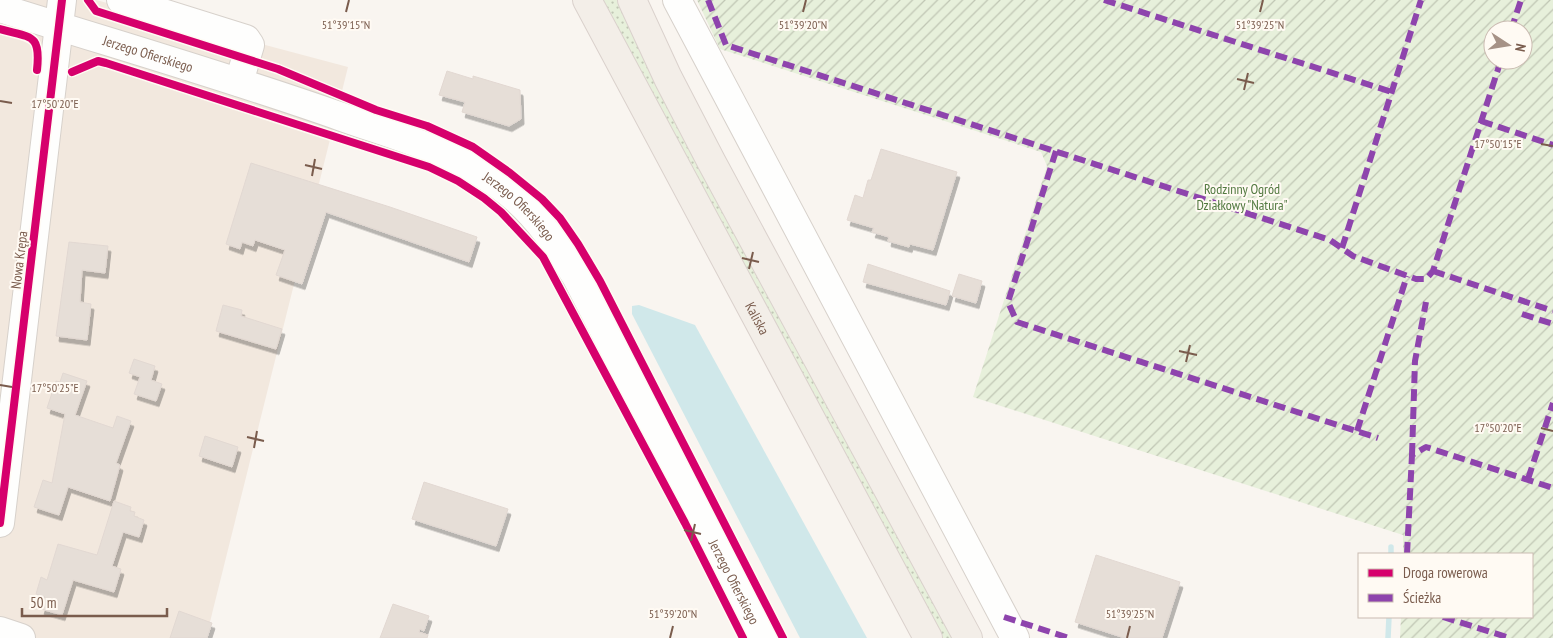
<svg xmlns="http://www.w3.org/2000/svg" width="1553" height="638" viewBox="0 0 1553 638" font-family="'PT Sans Narrow',sans-serif">
<style>
.residential{fill:#f2e8de}
.grass{fill:url(#grass-dots)}
.garden{fill:url(#garden-furrows);fill-rule:evenodd}
.water{fill:#d0e8ea}
.lines{fill:none;stroke-linecap:round;stroke-linejoin:round}
.stream{stroke:#d0e8ea;stroke-width:5.5}
.building{fill:#e6ded7;stroke:#e2d8d2;filter:url(#shadow)}
.minor-casing{stroke:#d7d1cb;stroke-width:30}
.major-casing{stroke:#dad1cc;stroke-width:30}
.minor{stroke:#fefefd;stroke-width:28}
.major{stroke:#f3eee8;stroke-width:28}
.quiet{stroke:#8e44ad;stroke-width:6;stroke-dasharray:12 6;stroke-linecap:butt}
.cycleway-casing{stroke:#fffaf3;stroke-width:11}
.cycleway{stroke:#d6006c;stroke-width:8}
.ticks{fill:none;stroke:#7a5c4d;stroke-width:2}
.labels{text-anchor:middle;stroke-width:4;stroke-linejoin:round;paint-order:stroke}
.street-label{font-size:14px;fill:#7a5c4d;stroke:#fffaf3}
.park-label{font-size:14px;fill:#537a41;stroke:#fffaf3}
.ticks-label{font-size:12px;text-anchor:middle;fill:#7a5c4d;stroke:#fffaf3;stroke-width:4;stroke-linejoin:round;paint-order:stroke}
</style>
<defs>
<pattern id="grass-dots" width="8" height="8" patternUnits="userSpaceOnUse" patternTransform="scale(1.25)"><rect width="8" height="8" fill="#e7f0db"/><path d="M2 2h.1M6 6h.1" fill="none" stroke="#c0c6b4" stroke-width="1.8" stroke-linecap="round"/></pattern>
<pattern id="garden-furrows" width="10" height="10" patternUnits="userSpaceOnUse" patternTransform="scale(1.25)"><rect width="10" height="10" fill="#e7f0db"/><path d="M-1 1l2-2M0 10L10 0M9 11l2-2" fill="none" stroke="#c0c6b4"/></pattern>
<filter id="shadow"><feDropShadow dx="3" dy="5.5" stdDeviation="0" flood-color="#0004"/></filter>
</defs>
<rect width="100%" height="100%" fill="#f9f5f0"/>
<path class="residential" d="M0,0H96L348,67L206,638H0Z"/>
<path class="grass" d="M602,0H620L954,638H942Z"/>
<path class="garden" d="M697,0H1553V638H1400L1401,617H1532V554H1403V535L973,397L1047,166L1041,152L720,49ZM1493,30H1523V60H1493Z"/>
<path class="water" d="M639,305L695,325L867,638H800L632,314V306Z"/>
<g class="lines">
<g class="stream">
<path d="M1391,554V547"/>
<path d="M1388,638L1389,617"/>
</g>
</g>
<g class="building">
<path d="M447,71L473,79V76L520,90L521,119L509,126L462,112L465,102L439,95Z"/>
<path d="M881,149L957,172L933,250L910,244L909,247L888,241L889,237L872,232L874,228L847,220L855,195L863,198L868,180H871Z"/>
<path d="M251,163L390,207L477,237L469,262L326,212L302,284L276,275L285,250L255,240L253,246L242,242L240,249L226,244Z"/>
<path d="M69,242L108,246L105,273L82,270L80,302L91,304L87,340L56,336Z"/>
<path d="M868,264L950,291L946,305L863,282Z"/>
<path d="M959,274L982,281L976,303L952,296Z"/>
<path d="M223,305L242,310L241,316L282,329L276,349L216,331Z"/>
<path d="M134,359L155,366L151,380L162,384L156,401L134,394L140,377L129,373Z"/>
<path d="M63,373L87,381L75,415L113,428L117,416L131,421L116,463L120,465L110,501L68,487L59,515L34,507L43,480L52,483L65,414L47,408L56,381L60,382Z"/>
<path d="M205,436L238,447L232,467L199,456Z"/>
<path d="M424,482L508,509L496,546L412,519Z"/>
<path d="M114,501L131,507L130,511L135,512L134,516L144,520L139,537L123,532L112,566L121,569L114,592L73,580L62,615L41,609L45,597L36,594L41,577L47,580L58,544L97,555Z"/>
<path d="M1096,555L1180,582L1162,638H1125L1075,622Z"/>
<path d="M393,604L429,616L424,631L420,629L419,632L428,635L427,638H380Z"/>
<path d="M179,611L212,623L207,638H170Z"/>
</g>
<g class="lines">
<defs>
<g id="minor">
<path d="M121,0L246,39L250,45L239,82"/>
<path d="M677,0L1015,638"/>
<path id="s1" d="M0,8C114,44 229,77 342,117C401,138 459,152 509,193C538,216 558,247 577,278L763,638"/>
<path d="M0,523L62,0"/>
<path d="M0,631L21,638"/>
</g>
<g id="major">
<path id="s2" d="M587,0L928,638"/>
<path d="M632,0L668,78L711,161L968,638"/>
</g>
</defs>
<use href="#minor" class="minor-casing"/>
<use href="#major" class="major-casing"/>
<use href="#minor" class="minor"/>
<use href="#major" class="major"/>
<g class="quiet">
<path d="M708,0L726,45L1330,240L1353,256L1416,279H1426L1433,271L1501,60"/>
<path d="M1104,0L1392,92"/>
<path d="M1511,30L1521,0"/>
<path d="M1481,121L1553,145"/>
<path d="M1056,151L1008,302L1017,322L1378,438"/>
<path d="M1342,248L1421,0"/>
<path d="M1433,271L1553,311"/>
<path d="M1522,314L1553,324"/>
<path d="M1357,431L1407,276"/>
<path d="M1412,455L1415,361L1426,302"/>
<path d="M1528,479L1553,403"/>
<path d="M1407,554L1412,455L1426,447L1553,488"/>
<path d="M1004,617L1069,638"/>
<path d="M1443,617L1510,638"/>
</g>
<defs>
<g id="cycleway">
<path d="M88,0L96,11L278,69L376,110L427,126L473,147L510,173L542,199L560,218L578,244L600,281L783,638"/>
<path d="M0,29C31,38 41,33 37,70"/>
<path d="M72,72L98,61L106,63L429,167L458,181L484,198L501,212L543,257L685,523L743,638"/>
<path d="M0,523L62,0"/>
</g>
</defs>
<use href="#cycleway" class="cycleway-casing"/>
<use href="#cycleway" class="cycleway"/>
</g>
<path class="ticks" d="M346,12L349,0M803,12L806,0M1260,12L1263,0M1237,79L1254,83M1244,90L1248,73M0,101L12,103M1541,144L1553,146M305,165L322,169M312,176L315,159M742,258L759,262M749,269L753,252M1179,351L1197,355M1186,362L1190,345M0,385L12,387M1541,428L1553,431M247,437L264,441M254,448L257,431M684,530L701,534M691,541L695,524M670,638L673,626M1127,638L1130,626"/>
<g class="labels">
<g class="street-label">
<text dy="5" stroke="none"><textPath href="#s1" startOffset="155">Jerzego Ofierskiego</textPath></text>
<text dy="5" stroke="none"><textPath href="#s1" startOffset="560">Jerzego Ofierskiego</textPath></text>
<text transform="translate(19 260) rotate(-83)" y="5">Nowa Krępa</text>
<text dy="5" stroke="none"><textPath href="#s2" startOffset="361">Kaliska</textPath></text>
<text dy="5" stroke="none"><textPath href="#s1" startOffset="995">Jerzego Ofierskiego</textPath></text>
</g>
<g class="park-label">
<text x="1242" y="194">Rodzinny Ogród<tspan x="1242" dy="16">Działkowy "Natura"</tspan></text>
</g>
</g>
<g class="ticks-label">
<text x="346" y="29">51°39'15"N</text>
<text x="803" y="29">51°39'20"N</text>
<text x="1260" y="29">51°39'25"N</text>
<text x="55" y="108">17°50'20"E</text>
<text x="1498" y="148">17°50'15"E</text>
<text x="55" y="392">17°50'25"E</text>
<text x="1498" y="432">17°50'20"E</text>
<text x="673" y="618">51°39'20"N</text>
<text x="1130" y="618">51°39'25"N</text>
</g>
<rect x="1358" y="553" width="175" height="65" fill="#fffaf3" stroke="#cabbb1"/>
<rect x="1368" y="569" width="25" height="8" fill="#d6006c" stroke="#cabbb1"/>
<text x="1403" y="578" font-size="15" fill="#7a5c4d">Droga rowerowa</text>
<rect x="1368" y="594" width="25" height="8" fill="#8e44ad" stroke="#cabbb1"/>
<text x="1403" y="603" font-size="15" fill="#7a5c4d">Ścieżka</text>
<g transform="translate(1508 45) rotate(102)"><circle r="24" fill="#fffaf3" stroke="#cabbb1"/>
<path d="M0-4L9 19L0 12L-9 19Z" fill="#a69286"/>
<text y="-8" font-size="14" font-weight="bold" text-anchor="middle" fill="#7a5c4d">N</text>
</g>
<path d="M22 608v8h145v-8" fill="none" stroke="#7a5c4d" stroke-width="2.5"/>
<text x="30" y="608" font-size="15" fill="#7a5c4d" stroke="#fffaf3" stroke-width="4" paint-order="stroke">50 m</text>
</svg>
